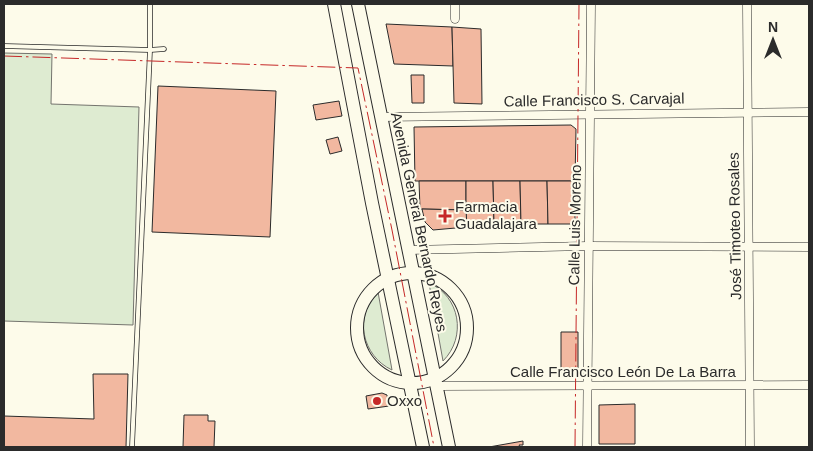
<svg xmlns="http://www.w3.org/2000/svg" width="813" height="451" viewBox="0 0 813 451" font-family="Helvetica,sans-serif">
<style>
.green{fill:#deebd1;stroke:#74746e}
.building{fill:#f2b8a0;stroke:#2b2b2b}
.lines{fill:none;stroke-linecap:round;stroke-linejoin:round}
.service-casing{stroke:#2b2b2b;stroke-width:5.5}
.minor-casing{stroke:#2b2b2b;stroke-width:9}
.primary-casing{stroke:#2b2b2b;stroke-width:14}
.service{stroke:#fdfbea;stroke-width:4}
.minor{stroke:#fdfbea;stroke-width:8}
.primary{stroke:#fdfbea;stroke-width:12}
.power{stroke:#c62828;stroke-width:1;stroke-dasharray:18 4 2.5 4;stroke-linecap:butt}
.poi-dot{fill:#c62828;stroke:#fdfbea;stroke-width:2}
.labels{text-anchor:middle;stroke-width:4;stroke-linejoin:round;paint-order:stroke}
.street-label{font-size:15px;fill:#2b2b2b;stroke:#fdfbea}
.poi-label{font-size:15px;fill:#2b2b2b;stroke:#fdfbea;text-anchor:start}
</style>
<rect width="100%" height="100%" fill="#fdfbea"/>
<g class="green">
<path d="M4,53L52,54L51,104L139,107L133,325L4,321Z"/>
<path d="M429,283C460,296 467,337 443,361Z"/>
<path d="M378,292L392,370C362,356 353,316 378,292Z"/>
</g>
<g class="building">
<path d="M386,24L452,27L453,66L394,64Z"/>
<path d="M452,27L481,29L482,104L454,103Z"/>
<path d="M411,75H424V103H412Z"/>
<path d="M158,86L276,91L270,237L152,232Z"/>
<path d="M339,101L342,116L316,120L313,105Z"/>
<path d="M571,125L576,129L575,181H415L414,127Z"/>
<path d="M338,137L342,151L330,154L326,140Z"/>
<path d="M419,181H466V210L420,209Z"/>
<path d="M466,181H493L494,224H466Z"/>
<path d="M493,181H520L521,224H494Z"/>
<path d="M520,181H547L548,224H521Z"/>
<path d="M547,181H575V224H548Z"/>
<path d="M422,209L466,210L467,227L433,230L425,222Z"/>
<path d="M561,332H578V368L572,373H561Z"/>
<path d="M93,374H128L126,447H4V416L94,419Z"/>
<path d="M382,393L387,395L389,406L368,409L366,396Z"/>
<path d="M635,404V444H599V405Z"/>
<path d="M184,415H208V421H215L214,447H183Z"/>
<path d="M523,441V445H519L520,447H489Z"/>
</g>
<g class="lines">
<defs>
<g id="service">
<path d="M4,46L150,50L164,49"/>
<path d="M132,447L150,50V4"/>
</g>
<g id="minor">
<path d="M455,4V19"/>
<path d="M747,4L750,447"/>
<path d="M380,117L809,112"/>
<path d="M408,250L588,246L809,247"/>
<path d="M436,386L809,385"/>
<path d="M587,447L591,4"/>
</g>
<g id="primary">
<path d="M334,4L372,203L423,447"/>
<path d="M358,4L449,447"/>
<circle cx="412" cy="328" r="55"/>
</g>
</defs>
<use href="#service" class="service-casing"/>
<use href="#minor" class="minor-casing"/>
<use href="#primary" class="primary-casing"/>
<use href="#service" class="service"/>
<use href="#minor" class="minor"/>
<use href="#primary" class="primary"/>
<g class="power">
<path d="M4,56L358,68L392,230L434,447"/>
<path d="M575,447L579,4"/>
</g>
</g>
<g class="poi-dot">
<path d="M442.5 208.5h5v5h5v5h-5v5h-5v-5h-5v-5h5z"/>
<circle cx="377" cy="401" r="5"/>
</g>
<g class="labels">
<g class="street-label">
<text transform="translate(594 100) rotate(-1)" y="5">Calle Francisco S. Carvajal</text>
<text transform="translate(419 222) rotate(78)" y="5">Avenida General Bernardo Reyes</text>
<text transform="translate(575 225) rotate(-89)" y="5">Calle Luis Moreno</text>
<text transform="translate(735 226) rotate(-91)" y="5">José Timoteo Rosales</text>
<text x="623" y="377">Calle Francisco León De La Barra</text>
</g>
<g class="poi-label">
<text x="455" y="212">Farmacia<tspan x="455" dy="17">Guadalajara</tspan></text>
<text x="387" y="406">Oxxo</text>
</g>
</g>
<rect width="813" height="451" fill="none" stroke="#2b2b2b" stroke-width="10"/>
<g transform="translate(773 40)" stroke="#fdfbea" stroke-width="4" paint-order="stroke">
<path d="M0-4L9 19L0 12L-9 19Z" fill="#2b2b2b"/>
<text y="-8" font-size="14" font-weight="bold" text-anchor="middle" fill="#2b2b2b">N</text>
</g>
</svg>
